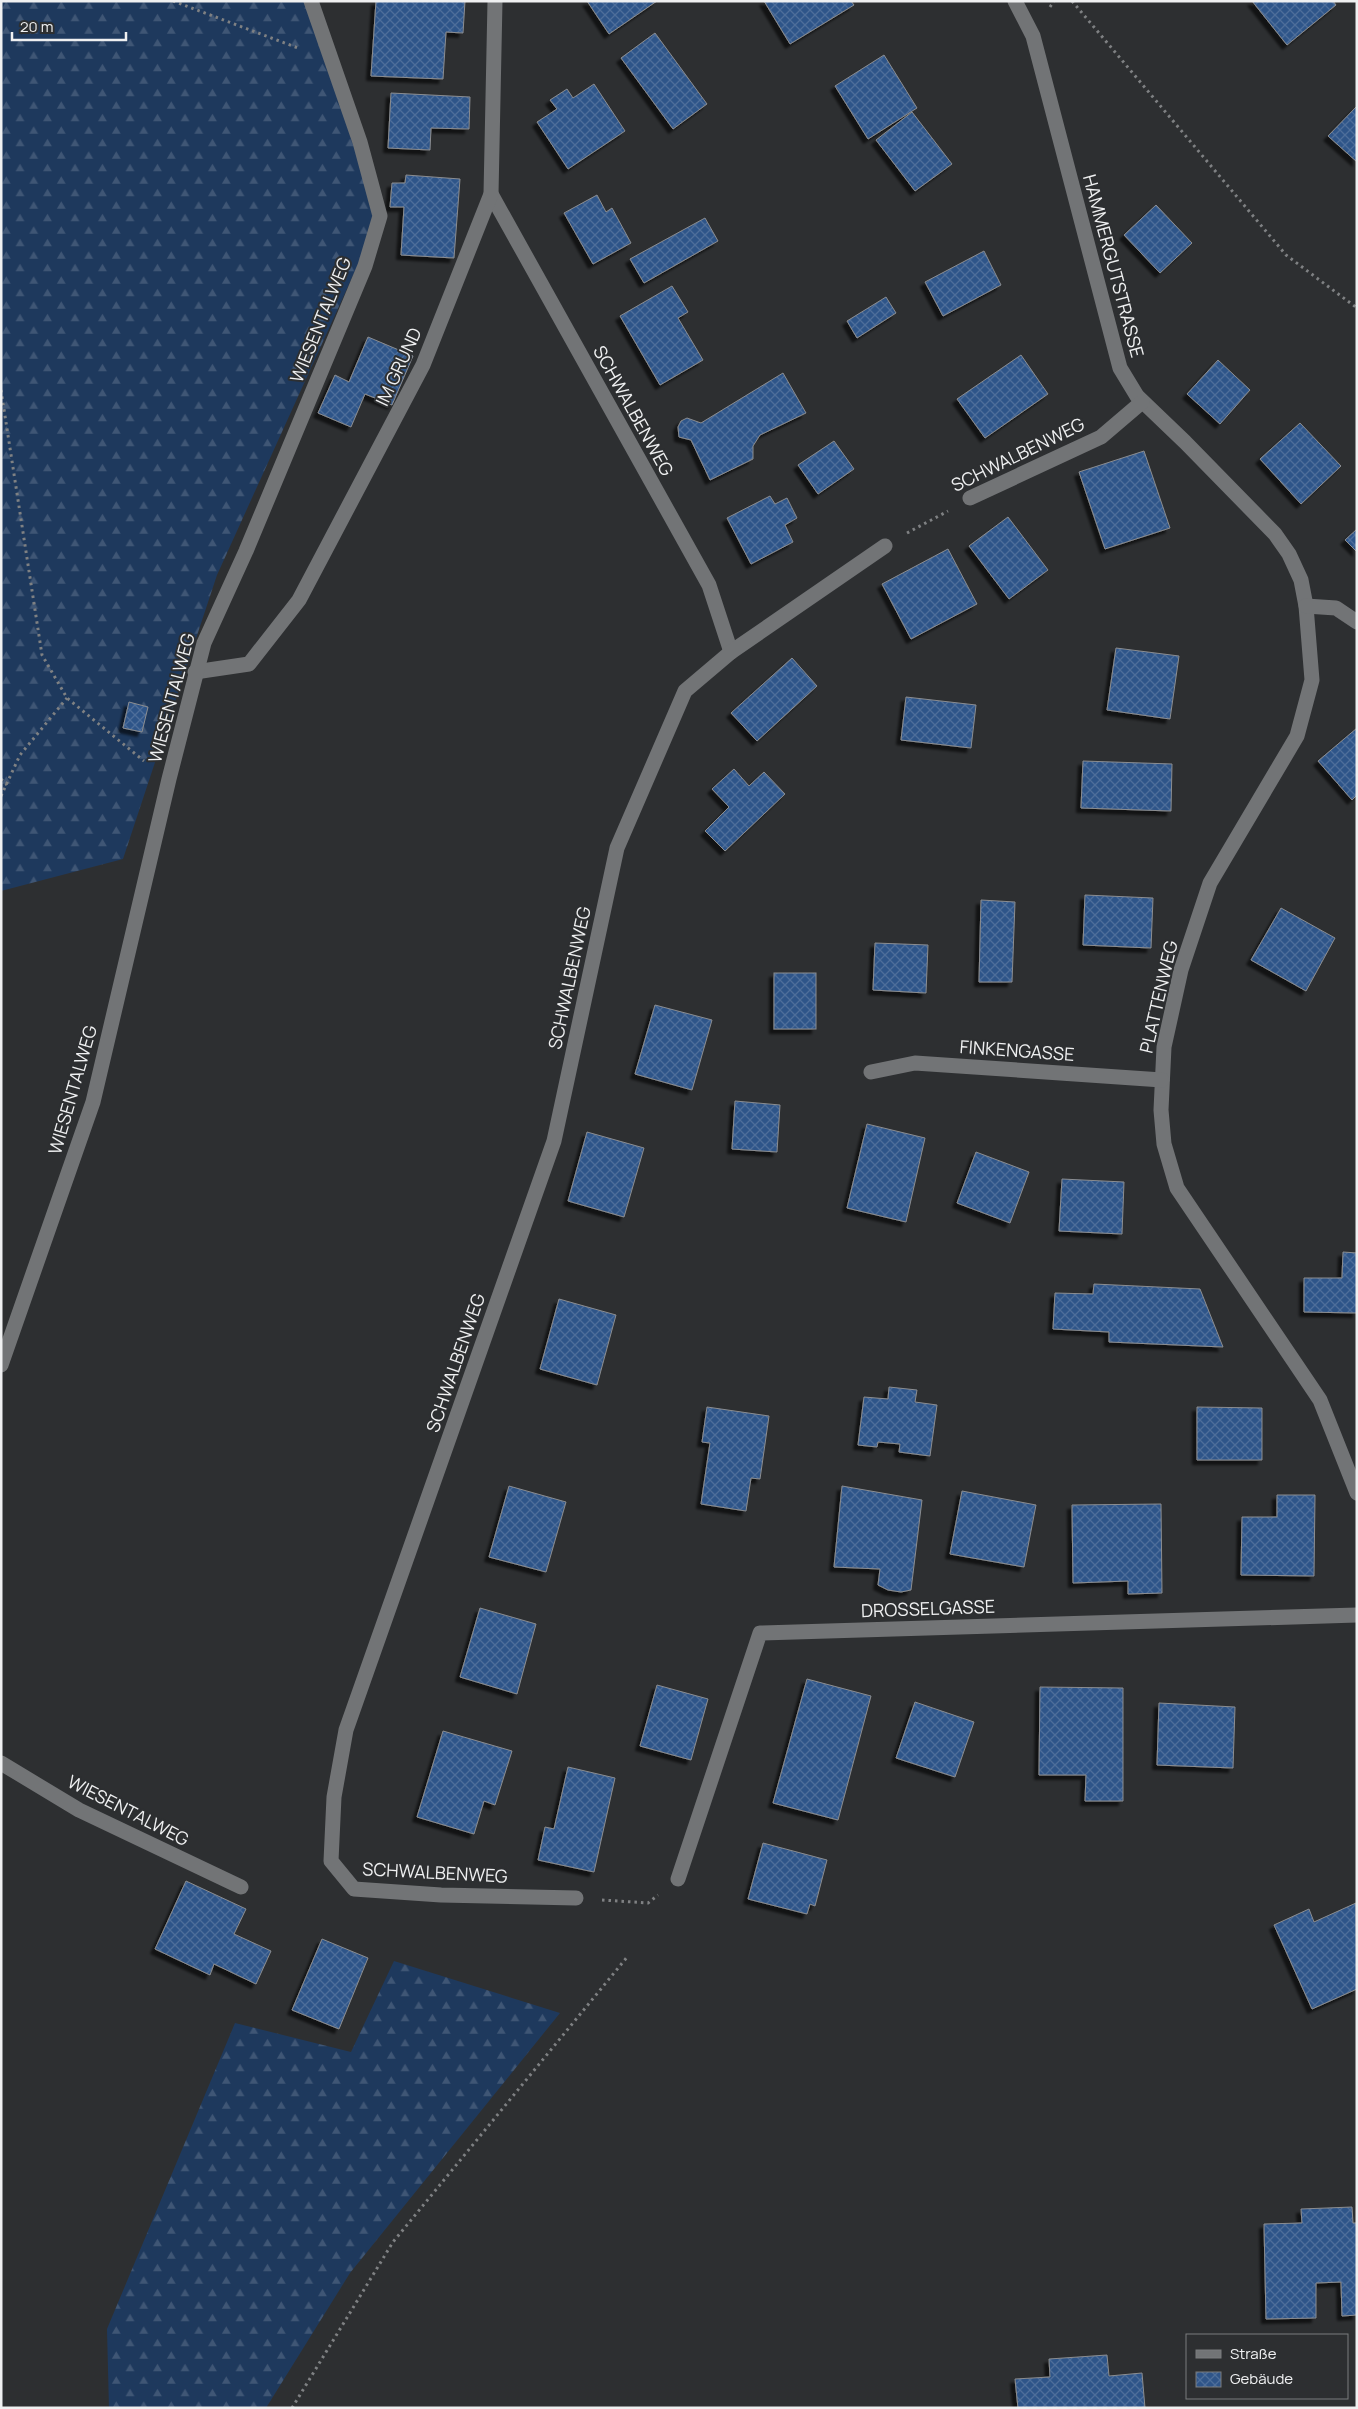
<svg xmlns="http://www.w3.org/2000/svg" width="1358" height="2409" viewBox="0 0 1358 2409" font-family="Manrope,sans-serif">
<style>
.forest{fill:url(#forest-firs)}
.building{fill:url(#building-cross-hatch);stroke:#8b8d90;filter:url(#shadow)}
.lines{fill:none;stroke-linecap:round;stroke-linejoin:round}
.path{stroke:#7f8183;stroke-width:3;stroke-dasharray:2.5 4;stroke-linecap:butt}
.minor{stroke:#727476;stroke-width:15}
.labels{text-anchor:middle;stroke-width:4;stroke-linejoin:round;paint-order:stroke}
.street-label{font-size:18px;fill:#eff0f1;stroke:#2d2f31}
</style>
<defs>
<pattern id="forest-firs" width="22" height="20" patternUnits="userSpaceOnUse" patternTransform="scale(1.25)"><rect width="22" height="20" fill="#1e395d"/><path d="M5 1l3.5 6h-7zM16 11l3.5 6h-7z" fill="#3f5675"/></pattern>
<pattern id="building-cross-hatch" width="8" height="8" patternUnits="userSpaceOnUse" patternTransform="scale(1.25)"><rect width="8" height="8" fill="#2f5589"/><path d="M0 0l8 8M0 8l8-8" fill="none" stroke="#4d6e9a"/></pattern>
<filter id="shadow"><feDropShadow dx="-4.5" dy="4.5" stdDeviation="1" flood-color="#0009"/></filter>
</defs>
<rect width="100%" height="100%" fill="#2d2f31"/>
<g class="forest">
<path d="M1,1H306L380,216L217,575L123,859L1,891Z"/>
<path d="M394,1961L560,2013L350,2273L266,2408H109L107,2329L235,2023L351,2052Z"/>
</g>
<g class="building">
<path d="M376,1H465L463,33L446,32L443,79L371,76Z"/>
<path d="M587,1H657L609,34Z"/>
<path d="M764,1H851L854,5L790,44Z"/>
<path d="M1252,1H1333L1336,5L1287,45Z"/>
<path d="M655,33L707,104L673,129L621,58Z"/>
<path d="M884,55L917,108L868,139L835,86Z"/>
<path d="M594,84L625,131L568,169L537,122L557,109L550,100L567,89L573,98Z"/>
<path d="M391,93L470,97L469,129L431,128L430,150L388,148Z"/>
<path d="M1357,106V162L1328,136Z"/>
<path d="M912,112L952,164L915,191L876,140Z"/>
<path d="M406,175L460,179L454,258L401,255L404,207H390L392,183H405Z"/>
<path d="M597,195L606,212L612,208L631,243L593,264L564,213Z"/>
<path d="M1156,205L1192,243L1160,273L1124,235Z"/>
<path d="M705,218L718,241L644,283L630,259Z"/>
<path d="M984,251L1001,285L943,316L925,282Z"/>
<path d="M672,286L688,312L678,318L703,360L660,385L620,316Z"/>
<path d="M886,297L896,313L857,338L847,321Z"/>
<path d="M368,337L413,356L392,405L365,394L351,427L318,413L335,375L349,382Z"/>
<path d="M1021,355L1048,394L985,438L957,399Z"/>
<path d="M1218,360L1250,390L1220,424L1187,394Z"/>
<path d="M783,373L806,413L760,435L753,446V459L710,480L691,440L679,437L678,427L681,421L687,418L701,423Z"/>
<path d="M1300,423L1341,466L1301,504L1260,459Z"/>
<path d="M834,441L854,469L818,494L798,465Z"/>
<path d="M1144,451L1170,528L1105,549L1079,472Z"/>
<path d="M770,496L775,504L787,498L797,518L785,525L793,542L751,564L727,518Z"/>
<path d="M1008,517L1048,570L1009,599L969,546Z"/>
<path d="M1357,529V552L1345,540Z"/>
<path d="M948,549L977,604L911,639L882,584Z"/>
<path d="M1116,648L1179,656L1170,719L1107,710Z"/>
<path d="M792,658L817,686L757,741L731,713Z"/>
<path d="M906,697L976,705L971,748L901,740Z"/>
<path d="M129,702L148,707L142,732L123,728Z"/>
<path d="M1357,728V795L1352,800L1318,761Z"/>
<path d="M1083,761L1172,764L1171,811L1081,808Z"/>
<path d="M734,769L749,786L764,772L785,794L725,851L705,831L729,807L712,789Z"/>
<path d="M1085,895L1153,898L1151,948L1083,945Z"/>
<path d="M981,900L1015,902L1012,982H979Z"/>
<path d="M1281,908L1335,938L1306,991L1251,960Z"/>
<path d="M875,943L928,945L926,993L873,990Z"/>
<rect x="774" y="973" width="42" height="56"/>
<path d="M655,1005L712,1020L692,1090L635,1074Z"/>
<path d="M735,1101L780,1105L777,1152L732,1149Z"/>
<path d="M867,1124L925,1138L906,1222L847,1208Z"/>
<path d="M587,1132L644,1148L624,1217L568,1201Z"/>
<path d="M976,1152L1029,1172L1010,1223L957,1203Z"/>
<path d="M1062,1179L1124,1182L1122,1234L1059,1231Z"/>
<path d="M1343,1252L1357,1253V1313L1304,1312V1278H1342Z"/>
<path d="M1094,1284L1200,1289L1223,1347L1109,1342V1332L1053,1329L1055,1293L1093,1294Z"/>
<path d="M559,1299L616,1315L597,1385L540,1369Z"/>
<path d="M889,1387L917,1390L915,1402L937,1405L930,1456L899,1452L900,1444L878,1442L877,1447L858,1445L864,1397L888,1399Z"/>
<path d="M707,1407L769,1416L760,1479L751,1478L746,1511L701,1504L710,1443L702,1442Z"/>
<path d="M1197,1407L1262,1408V1460H1197Z"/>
<path d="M509,1486L566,1502L546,1572L489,1557Z"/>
<path d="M842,1486L922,1500L911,1590L901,1592L888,1590L878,1585L880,1569L834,1567Z"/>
<path d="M962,1491L1036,1505L1024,1567L950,1554Z"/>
<path d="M1277,1495H1315L1314,1576L1241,1575L1242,1517H1277Z"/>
<path d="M1161,1504L1162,1593L1128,1594V1581L1073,1583L1072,1505Z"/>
<path d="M480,1608L536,1624L517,1694L460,1677Z"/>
<path d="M807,1679L871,1696L838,1820L773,1803Z"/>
<path d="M657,1685L708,1699L691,1760L640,1746Z"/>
<path d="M1040,1687L1123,1688V1801H1085L1086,1775H1039Z"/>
<path d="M915,1702L974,1722L955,1777L896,1758Z"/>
<path d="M1159,1703L1235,1707L1233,1768L1157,1765Z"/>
<path d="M443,1731L512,1751L495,1805L484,1801L474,1834L417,1817Z"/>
<path d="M568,1767L615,1778L594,1872L538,1860L545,1827L554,1829Z"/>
<path d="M763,1843L827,1860L815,1906L810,1904L807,1914L748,1899Z"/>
<path d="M186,1881L246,1909L234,1934L271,1951L256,1984L214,1964L210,1975L155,1949Z"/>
<path d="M1356,1903L1357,1989L1312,2009L1274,1925L1309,1909L1314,1922Z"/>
<path d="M322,1939L368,1958L339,2029L292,2010Z"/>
<path d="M1352,2207L1353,2223H1357V2315L1342,2316L1341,2282L1316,2283V2318L1266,2319L1264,2224L1302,2223L1301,2209Z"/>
<path d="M1107,2355L1109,2376L1142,2373L1145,2408H1018L1015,2379L1050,2377L1049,2359Z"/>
</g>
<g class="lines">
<g class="path">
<path d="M173,1L298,48"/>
<path d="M1072,1L1286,255L1357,308"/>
<path d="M1050,7L1054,1"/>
<path d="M1,390L42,655L67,698L144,761"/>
<path d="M907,533L948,511"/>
<path d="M1,779L7,785"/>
<path d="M1,796L20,755L67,698"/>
<path d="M602,1900L648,1903L658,1895"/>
<path d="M292,2408L393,2242L628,1956"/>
</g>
<g class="minor">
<path d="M1015,1L1033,36L1120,368L1137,396L1185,442L1275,534L1289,554L1301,580L1306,606L1312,680L1297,736L1210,883L1181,970L1164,1047L1161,1110L1164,1144L1177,1188L1320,1400L1357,1493"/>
<path d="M491,194L709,585L731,652"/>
<path d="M970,498L1101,437L1142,402"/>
<path d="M1306,606L1336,608L1357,622"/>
<path d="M195,672L249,664L299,600L423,365L491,194L495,1"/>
<path d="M871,1072L915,1063L1162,1080"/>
<path d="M1,1365L93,1102L169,779L204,643L246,551L365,266L380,216L360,142L311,1"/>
<path d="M1,1763L79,1810L241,1887"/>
<path d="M678,1879L760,1633L1357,1615"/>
<path d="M576,1898L441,1895L354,1889L331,1861L334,1797L346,1730L554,1141L617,848L685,691L731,652L885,546"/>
</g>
</g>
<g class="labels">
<g class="street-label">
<text transform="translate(1113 266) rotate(75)" y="6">HAMMERGUTSTRASSE</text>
<text transform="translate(321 320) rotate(-68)" y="6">WIESENTALWEG</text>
<text transform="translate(399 367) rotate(-65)" y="6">IM GRUND</text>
<text transform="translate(633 411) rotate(61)" y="6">SCHWALBENWEG</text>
<text transform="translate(1018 455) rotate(-26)" y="6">SCHWALBENWEG</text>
<text transform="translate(172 698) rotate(-75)" y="6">WIESENTALWEG</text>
<text transform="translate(570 978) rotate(-78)" y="6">SCHWALBENWEG</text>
<text transform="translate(1159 997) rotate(-77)" y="6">PLATTENWEG</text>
<text transform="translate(1017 1051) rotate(4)" y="6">FINKENGASSE</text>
<text transform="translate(73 1090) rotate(-74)" y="6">WIESENTALWEG</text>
<text transform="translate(456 1363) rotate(-71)" y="6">SCHWALBENWEG</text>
<text transform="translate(928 1609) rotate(-2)" y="6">DROSSELGASSE</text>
<text transform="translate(128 1811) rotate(27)" y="6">WIESENTALWEG</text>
<text transform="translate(435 1873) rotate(3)" y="6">SCHWALBENWEG</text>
</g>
</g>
<rect width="1358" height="2409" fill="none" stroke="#eff0f1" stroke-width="5"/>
<rect x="1186" y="2334" width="162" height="65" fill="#2d2f31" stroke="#7b7c7e"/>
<rect x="1196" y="2350" width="25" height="8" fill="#727476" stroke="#7b7c7e"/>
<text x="1230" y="2359" font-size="15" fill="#eff0f1">Straße</text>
<rect x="1196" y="2372" width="25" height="15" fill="url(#building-cross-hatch)" stroke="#7b7c7e"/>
<text x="1230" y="2384" font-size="15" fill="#eff0f1">Gebäude</text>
<path d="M12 32v8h114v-8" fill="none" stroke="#eff0f1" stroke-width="2.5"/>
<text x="20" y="32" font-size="15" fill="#eff0f1" stroke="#2d2f31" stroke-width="4" paint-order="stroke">20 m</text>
</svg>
